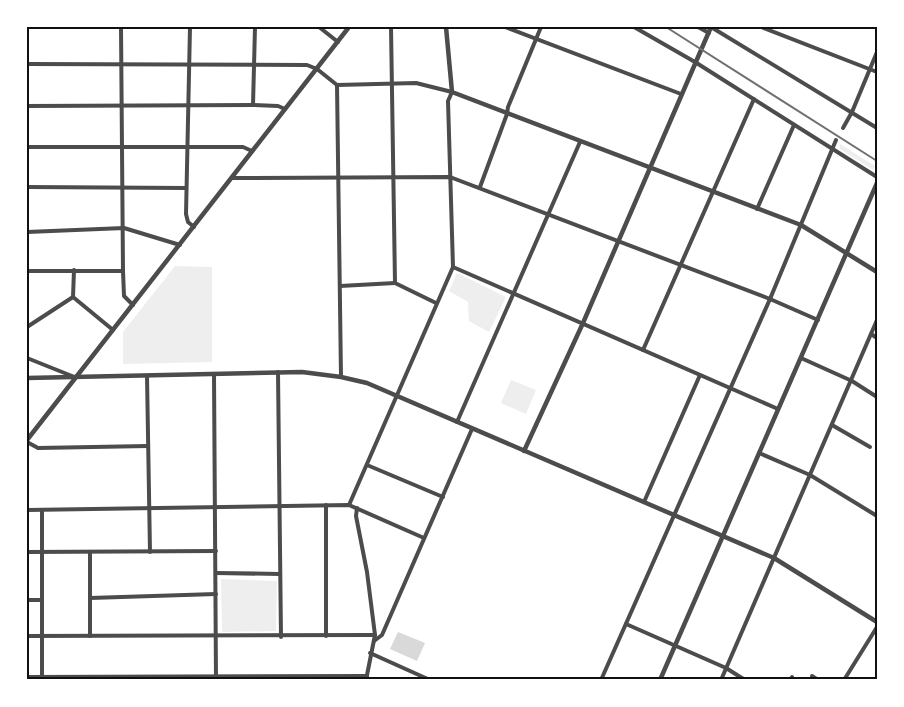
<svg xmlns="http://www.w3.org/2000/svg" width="904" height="707" viewBox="0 0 904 707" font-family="Quicksand,sans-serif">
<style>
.green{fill:#eee}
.water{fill:#d9d9d9}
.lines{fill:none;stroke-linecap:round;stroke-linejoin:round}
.minor{stroke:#4c4c4c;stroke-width:4}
.tertiary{stroke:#4c4c4c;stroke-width:4.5}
.rail{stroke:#707070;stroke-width:2}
.neatline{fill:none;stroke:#111;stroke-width:2}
</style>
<rect width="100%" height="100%" fill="#fff"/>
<g class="green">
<path d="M840,144L875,166L873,170L840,149Z"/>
<path d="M175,266L212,267V362L123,364V332Z"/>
<path d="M457,273L506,297L489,332L469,321L468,302L449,291Z"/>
<path d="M511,380L536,390L526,414L501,403Z"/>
<path d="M221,579L277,581L276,631L222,632Z"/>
</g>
<path class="water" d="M398,632L425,643L417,661L390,649Z"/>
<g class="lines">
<g class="minor">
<path d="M121,27L123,271L124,296L133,305"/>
<path d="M190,27L186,214L188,222L194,227"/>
<path d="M319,27L338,42"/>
<path d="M391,27L395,283L436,303"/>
<path d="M505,27L681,94"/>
<path d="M634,27L695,62L877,177"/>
<path d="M698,27L709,33"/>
<path d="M711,27L877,128"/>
<path d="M761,27L877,72"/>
<path d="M27,64L307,65L317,69L337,85L341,377"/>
<path d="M337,85L416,83L452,92L448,101L453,267L349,505"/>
<path d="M253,105L255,27"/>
<path d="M27,106L253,105L278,106L285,109"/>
<path d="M843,128L852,112L877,52"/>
<path d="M27,147H243L252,151"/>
<path d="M232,178L450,177L770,299L818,320"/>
<path d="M27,187L186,188"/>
<path d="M480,187L507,114L508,107L541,27"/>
<path d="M757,209L794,125"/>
<path d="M27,232L124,228L180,245"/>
<path d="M453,267L778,409"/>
<path d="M74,270L73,297L113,330"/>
<path d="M27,271H123"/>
<path d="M340,286L395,283"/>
<path d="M27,327L73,297"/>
<path d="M871,334L877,338"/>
<path d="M643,350L754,99"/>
<path d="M27,358L72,376"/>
<path d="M801,358L852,381L877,397"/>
<path d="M278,372L281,637"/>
<path d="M214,374L216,680"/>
<path d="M147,376L150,552"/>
<path d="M457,422L580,142"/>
<path d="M832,425L870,447"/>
<path d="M27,442L38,448L148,446"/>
<path d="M759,453L810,475L877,516"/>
<path d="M367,465L443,497"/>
<path d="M644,502L700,375"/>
<path d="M357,508L356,516L367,572L375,635L366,680"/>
<path d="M27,510L349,505L424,538"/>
<path d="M42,510V680"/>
<path d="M27,552L216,551"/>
<path d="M90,552V636"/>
<path d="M216,573L280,574"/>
<path d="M90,598L216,594"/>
<path d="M27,600H42"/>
<path d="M626,624L726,668L745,680"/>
<path d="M27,636L375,635"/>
<path d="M326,636V505"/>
<path d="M374,641L382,635L472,429"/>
<path d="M370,653L430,680"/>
<path d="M812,676L818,680"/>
<path d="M27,677L367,676"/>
<path d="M601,680L770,299L836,140"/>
<path d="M721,680L877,320"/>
<path d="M790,680L792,677"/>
<path d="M844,680L877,627"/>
</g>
<g class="tertiary">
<path d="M446,27L452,92L801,225L877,272"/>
<path d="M27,378L302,372L341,377L367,383L774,558L877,622"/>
<path d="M27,440L349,27"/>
<path d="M524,451L583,323L711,27"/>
<path d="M660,680L877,183"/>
</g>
<path class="rail" d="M666,27L877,161"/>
</g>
<rect width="904" height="707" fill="none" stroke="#ffffff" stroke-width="57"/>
<rect x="28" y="28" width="848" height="650" class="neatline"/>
</svg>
